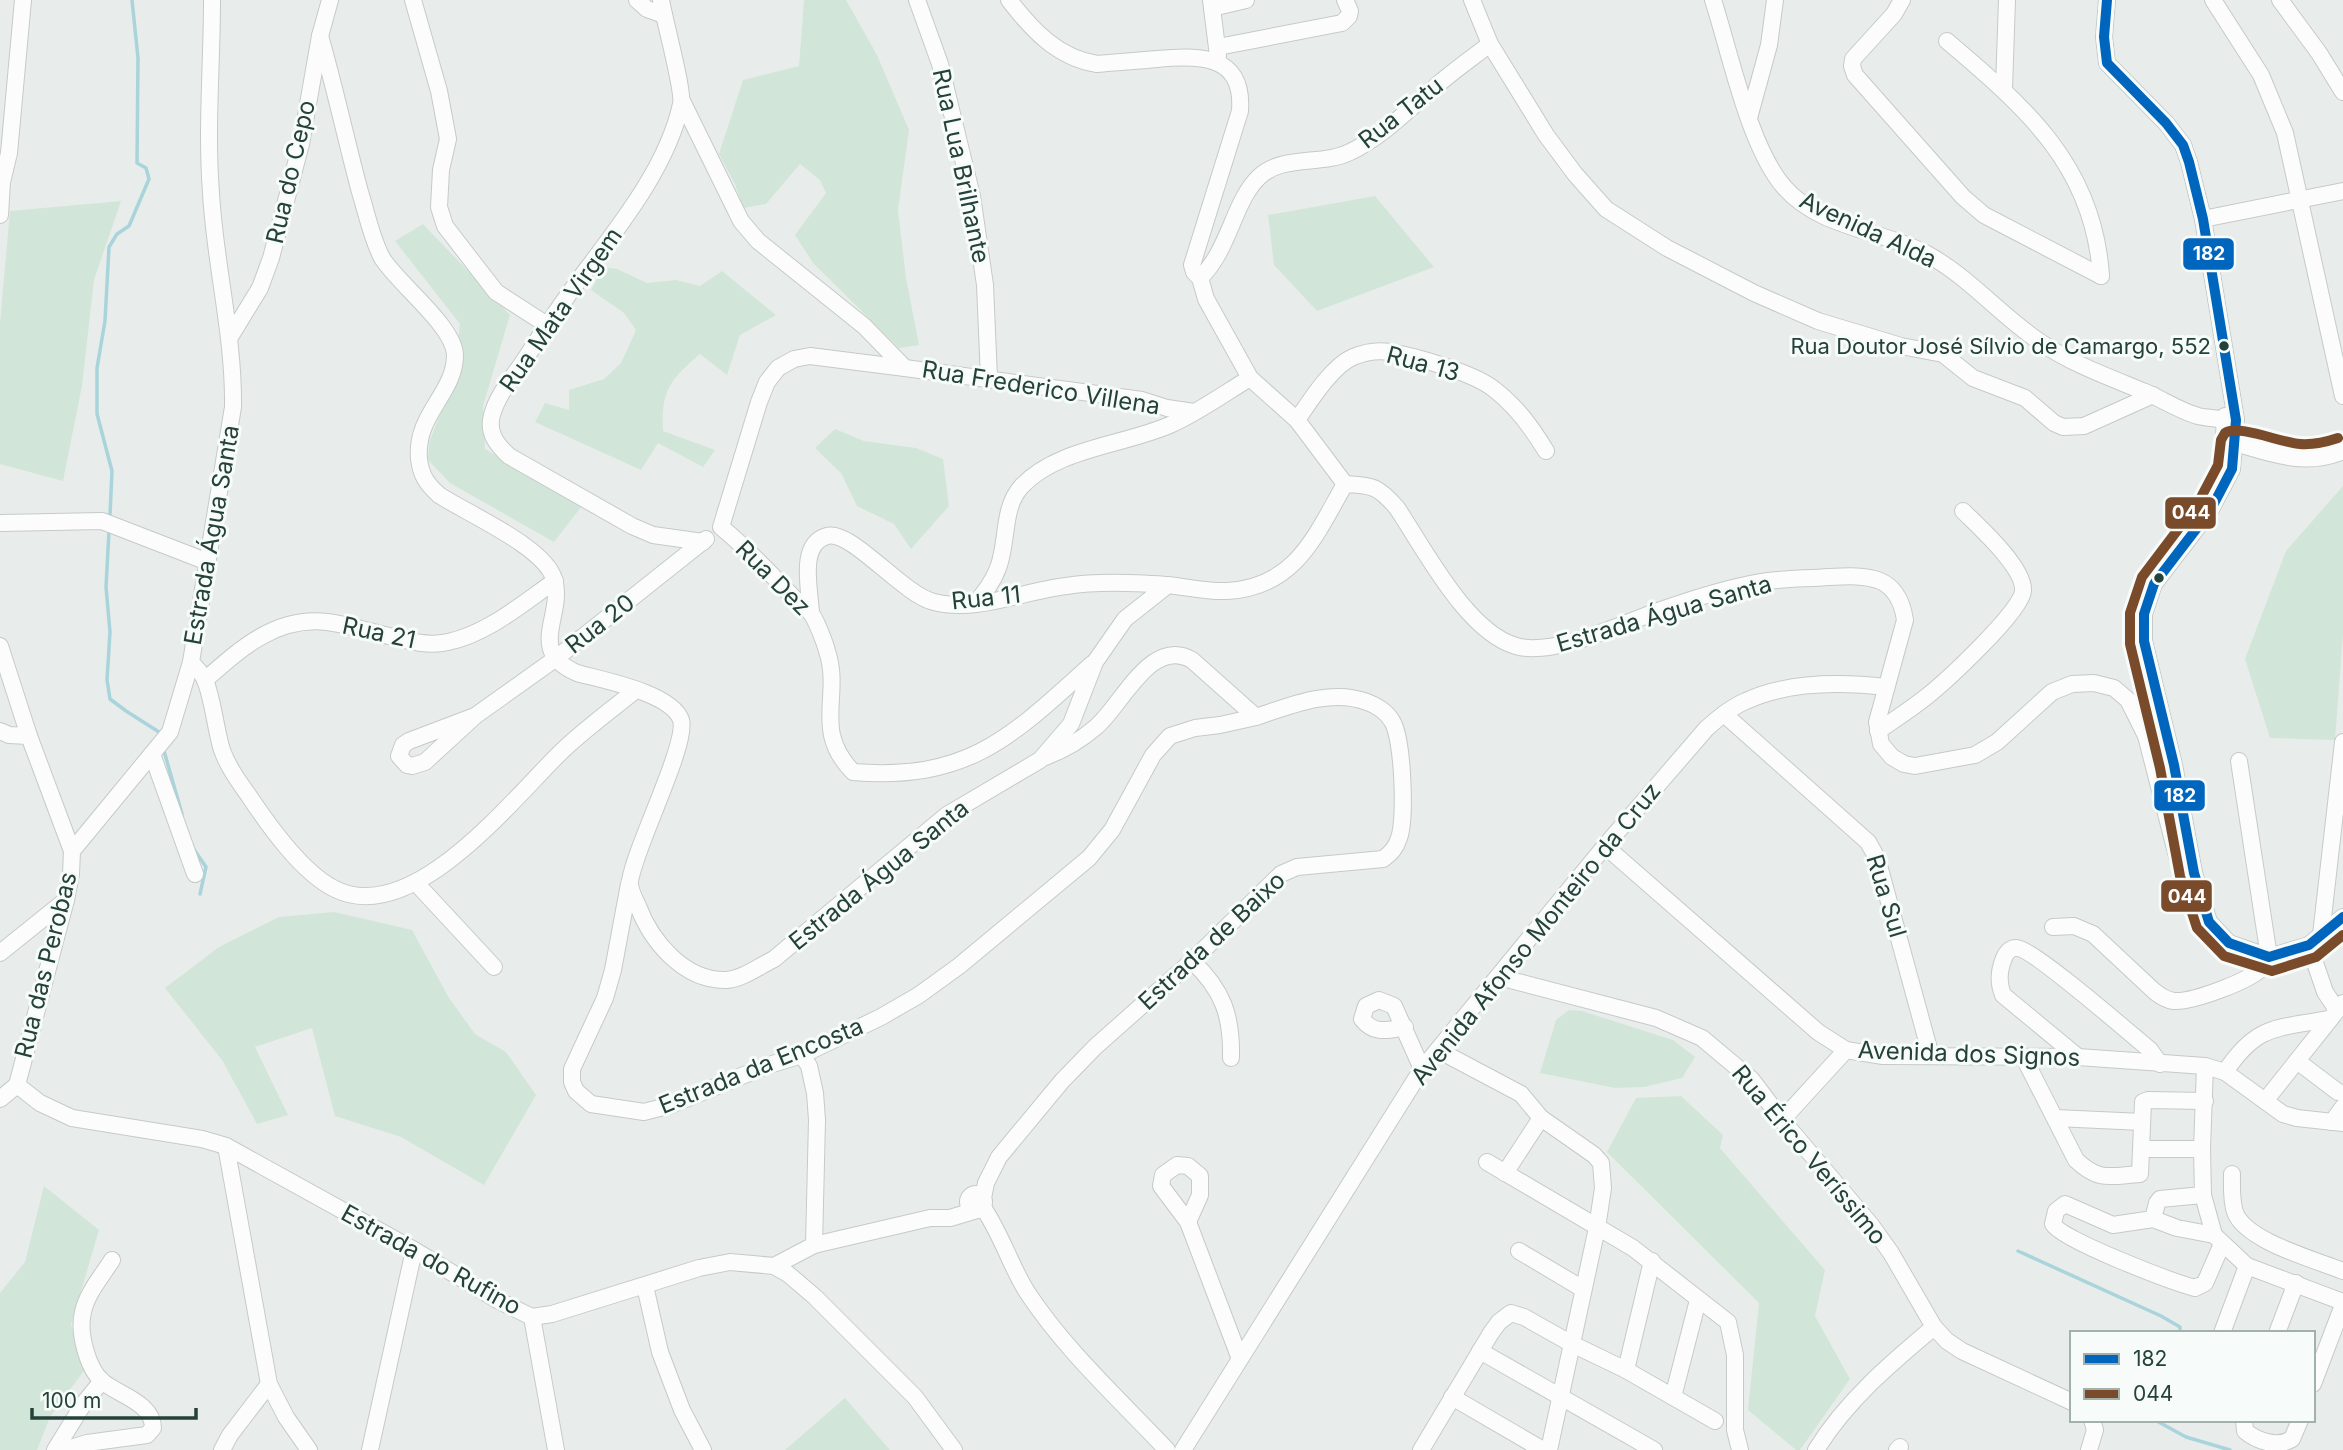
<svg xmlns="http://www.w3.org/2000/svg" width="2343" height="1450" viewBox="0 0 2343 1450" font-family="Inter,sans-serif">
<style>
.green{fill:#d1e6d8}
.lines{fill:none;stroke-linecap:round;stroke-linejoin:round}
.stream{stroke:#a9d4db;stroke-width:3.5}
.minor-casing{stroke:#c5cac8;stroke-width:18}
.minor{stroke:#fcfcfc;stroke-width:16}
.bus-1-casing{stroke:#f7fbf9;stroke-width:16}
.bus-2-casing{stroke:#f7fbf9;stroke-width:16}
.bus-1{stroke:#0065bd;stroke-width:10}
.bus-2{stroke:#7a4b2a;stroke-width:10}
.bus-dot{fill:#24423a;stroke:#f7fbf9;stroke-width:2.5}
.labels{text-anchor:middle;stroke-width:6;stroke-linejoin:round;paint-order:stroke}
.bus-label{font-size:22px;fill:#24423a;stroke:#f7fbf9;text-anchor:end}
.street-label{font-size:24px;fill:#24423a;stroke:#f7fbf9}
.line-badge{stroke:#f7fbf9;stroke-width:2.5}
.badge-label{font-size:19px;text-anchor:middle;font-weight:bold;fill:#fff}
</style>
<rect width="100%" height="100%" fill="#e8edeb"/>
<g class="green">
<path d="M804,0H846L877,55L909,130L898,210L906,278L919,345L899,348L813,263L795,235L826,193L820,180L800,164L766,204L743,208L735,184L719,154L743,80L799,66Z"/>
<path d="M1375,196L1434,267L1317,311L1274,265L1268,215Z"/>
<path d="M121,201L94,280L82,386L63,481L0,464V323L10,211Z"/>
<path d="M423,224L510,315L483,406L485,449L582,506L554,542L450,483L428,460L429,443L454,378L460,324L395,241Z"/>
<path d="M603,267L617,269L647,283L676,280L700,286L722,271L776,315L740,335L727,375L700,354C670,380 661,390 663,431L715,450L703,467L658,443L641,470L535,422L545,403L569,410V390L604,379L621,363L636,330L624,313L591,290Z"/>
<path d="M835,429L864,441L916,448L943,459L949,506L911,549L894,524L857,506L841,473L815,448Z"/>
<path d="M2343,486V634L2335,740L2270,738L2245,659L2286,551Z"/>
<path d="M334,912L412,930L449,998L475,1034L506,1052L536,1095L484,1185L401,1137L335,1116L312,1028L255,1047L288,1115L257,1124L222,1060L165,988L219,947L279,917Z"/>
<path d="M1569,1010L1582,1011L1673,1040L1695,1057L1682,1078L1644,1087L1615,1088L1540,1073L1556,1020Z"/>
<path d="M1681,1096L1723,1135L1720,1148L1825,1270L1815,1316L1850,1379L1800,1450H1796L1748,1410L1759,1303L1607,1152L1636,1098Z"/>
<path d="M44,1186L99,1230L71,1325L88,1365L50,1417L37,1450H0V1293L25,1262Z"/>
<path d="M845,1398L890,1450H785Z"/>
</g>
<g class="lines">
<g class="stream">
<path d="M110,515L112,471L97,414V368L105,321L109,247L117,234L129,226L149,179L146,168L137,163L138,58L132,0"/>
<path d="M109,531L106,587L110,632L107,680L110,699L126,711L159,732"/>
<path d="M164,751L182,814"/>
<path d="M193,848L206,867L200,894"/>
<path d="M2018,1251L2161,1316L2180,1327V1333"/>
<path d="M2155,1420L2186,1437L2230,1450"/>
</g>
<defs>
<g id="minor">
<path d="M212,0C212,64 206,129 211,193C215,265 234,335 233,407L191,662C195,667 201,672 204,678C212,693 216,732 222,750C228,767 239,782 249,796C269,826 302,873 335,889C413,928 513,798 562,751C585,729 611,710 636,690"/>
<path d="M413,0L439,91L448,139L441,170L439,207L445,226L496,292L547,325"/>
<path d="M637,0L647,9L664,15"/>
<path d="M661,0C664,19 684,91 681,104C668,165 621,224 584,273C564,300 545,328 527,356C515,375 498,393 492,415C487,433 497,445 509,456L632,526L653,535L703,542"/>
<path d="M917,0L940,64L972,196L985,285L989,378"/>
<path d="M1009,0C1032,30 1058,58 1097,64C1117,62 1137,61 1157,59C1199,55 1244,54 1240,111L1192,265L1194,272L1200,278"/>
<path d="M1211,0L1218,56"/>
<path d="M1472,0L1490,44L1546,135L1575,174L1606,209L1667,248L1754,293L1818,321L1901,346L1943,354L1973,378L2025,398L2054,423L2063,427L2084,426L2153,395"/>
<path d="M1713,0C1730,52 1749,147 1784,187C1819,228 1882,230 1927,254C1969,277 2000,315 2040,342C2072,364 2109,377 2145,392C2162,399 2180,411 2198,416C2206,418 2216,418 2224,420L2236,433"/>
<path d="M1902,0L1894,14L1853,59L1852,66L1855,75L1963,197L1984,215L2101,276"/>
<path d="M2107,0L2104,37L2107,63L2166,123L2183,145L2189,162L2203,219L2236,420L2232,469L2210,511L2154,584L2144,614V641L2174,765L2194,873L2209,922L2229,943L2269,957L2309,945L2343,917"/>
<path d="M2213,0L2261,75L2285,133L2343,396"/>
<path d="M2280,0L2319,53L2343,92"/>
<path d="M1212,8L1246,0"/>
<path d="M320,36C335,88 346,140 360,192C367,214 371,237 382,258C399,285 454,326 455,355C455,394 415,414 419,459C421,476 427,484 439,495C468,514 545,547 554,579C565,616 525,650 577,673C602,680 672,693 681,720C688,744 635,847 630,881C629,889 635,899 638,906C651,941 684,981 726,980C743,979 759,966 774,959L947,815L1040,760L1071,724L1095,662L1125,619L1168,585C1187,587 1208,592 1227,591C1296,587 1315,536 1345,484C1373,485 1379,487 1397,508C1425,550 1467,632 1516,646C1552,657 1622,624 1658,611C1689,600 1723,589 1755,583C1779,578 1805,579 1829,577C1868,575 1898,574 1905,620L1877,722L1881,744L1892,757L1904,764L1915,766L1975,755L1997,742L2052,692L2072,684L2094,683L2114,688L2128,700L2146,736L2178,860L2194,873"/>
<path d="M1947,41C2026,108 2094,166 2101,276"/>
<path d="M1218,47L1342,23L1349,16L1350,11L1345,0"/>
<path d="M2004,88L2007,0"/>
<path d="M682,101L741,221L758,241L864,326L905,368L1142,400L1167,408L1194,412"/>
<path d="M1749,118L1769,45L1775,0"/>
<path d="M0,215L2,182L9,153L23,0"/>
<path d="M2203,219L2343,191"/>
<path d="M230,337L260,288L271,258L301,144L320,36L330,0"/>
<path d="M905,368L810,356L794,359L778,368L767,382L759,402L721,527C748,549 770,573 794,598C799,603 806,607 810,612C815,617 825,643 827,651C842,696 812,730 853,772C969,781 1011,737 1092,664"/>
<path d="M1297,420C1310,401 1332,366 1353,357C1365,352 1378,350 1390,352C1417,357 1475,373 1495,390C1517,407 1532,428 1546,451"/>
<path d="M2235,443C2272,454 2306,467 2343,451"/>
<path d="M2222,477L2225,416"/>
<path d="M1345,484L1297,420L1250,378L1206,299L1200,278C1230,249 1233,202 1259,177C1283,154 1322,166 1350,152C1382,137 1409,109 1435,87C1453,71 1472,58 1490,44"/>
<path d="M0,523L102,521L208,562"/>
<path d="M975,604C984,593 993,582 998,568C1008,543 1002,508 1021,487C1056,448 1126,445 1172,424C1199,412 1225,393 1250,378"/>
<path d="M811,613C810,590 798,544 827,536C851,529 903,595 934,602C977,613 1023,591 1066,586C1100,581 1133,583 1168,585"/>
<path d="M0,646L29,736L72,851L71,874L66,900L17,1085"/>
<path d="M205,680C240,649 276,616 327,622C346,624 366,631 385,635C405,640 427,647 448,642C487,634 523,603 555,581"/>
<path d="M1724,714L1868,842L1877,858L1931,1056"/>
<path d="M475,716L409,741L403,745L399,756L407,765L412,766L425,762L475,716L555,659L706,539"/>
<path d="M0,731L9,735L29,736"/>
<path d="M1878,731C1894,720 1911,709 1926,697C1944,683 2022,611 2023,591C2025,568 1979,527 1963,511"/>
<path d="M152,754L195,874"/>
<path d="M1605,846L1818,1032L1846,1050L1883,1056L2078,1057L2205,1066L2225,1072L2283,1114L2297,1118L2343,1123"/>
<path d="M72,851L170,732L191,662"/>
<path d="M416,883L494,967"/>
<path d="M629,884L613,970L605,998L572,1069V1082L576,1091L591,1104L644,1112L671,1105L766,1066L802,1055L881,1017L919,995L959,966L1089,858L1112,830L1153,755L1170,736L1195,728L1220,725L1256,717"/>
<path d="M2053,927L2074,926L2093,934L2154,991C2160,996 2166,1000 2174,1001C2193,1002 2250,981 2263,967C2265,965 2268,959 2269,957L2239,761"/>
<path d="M2321,935L2343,742"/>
<path d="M2309,945L2325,992L2337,1010"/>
<path d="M0,953L66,900"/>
<path d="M1192,961C1223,990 1232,1016 1231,1058"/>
<path d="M1499,977L1656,1018L1702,1038L1752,1080L1782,1120L1871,1225L1891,1253L1934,1327L1947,1341L1962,1351L2072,1402"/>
<path d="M1405,1027C1388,1030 1374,1035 1362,1019L1366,1006L1379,1000L1394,1006L1422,1069"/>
<path d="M1438,1050L1521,1094L1541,1118L1594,1155L1601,1163L1603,1188L1597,1228L1549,1450"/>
<path d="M802,1055L809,1066L815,1093L817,1120L814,1245"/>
<path d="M2078,1057L2003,995C1998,983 1999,970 2004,958C2006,953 2010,948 2016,948C2031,947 2132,1035 2150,1050L2160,1064"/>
<path d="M2024,1058L2076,1160C2099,1182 2110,1176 2140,1174L2143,1102L2148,1100L2205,1101"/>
<path d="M2297,1061L2338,1092L2343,1093"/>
<path d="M2205,1066L2202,1149L2203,1195L2214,1235L2247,1266L2343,1302"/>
<path d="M2225,1072C2257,1024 2276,1029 2328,1019"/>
<path d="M17,1085L40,1103L72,1118L202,1139L226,1146L414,1250L499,1301L532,1317L552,1314L699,1268L730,1262L774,1266L788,1274L815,1297L915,1397L954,1450"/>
<path d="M0,1099L17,1085"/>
<path d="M2265,1101L2343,1003"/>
<path d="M2056,1118L2142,1122"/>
<path d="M1782,1120L1846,1050"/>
<path d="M2332,1122L2343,1107"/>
<path d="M226,1146L269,1384L286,1417L309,1450"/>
<path d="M2142,1149H2202"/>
<path d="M1487,1162L1633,1248L1728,1322L1735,1355V1430L1740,1450"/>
<path d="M1505,1173L1541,1118"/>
<path d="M2232,1174C2232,1186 2231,1200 2235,1212C2245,1241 2316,1260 2343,1271"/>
<circle cx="976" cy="1202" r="8"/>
<path d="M983,1198L986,1183L999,1157L1062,1081L1095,1047L1192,961L1281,874L1297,867L1383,859C1391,853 1396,848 1399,838C1406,819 1403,738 1392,721C1387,712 1376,705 1367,702C1331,688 1289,706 1256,717L1192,660C1151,636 1122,705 1096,727C1081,740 1064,750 1045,757"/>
<path d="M982,1206C1001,1233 1010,1265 1027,1292C1065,1350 1119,1399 1167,1450"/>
<path d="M2153,1219L2157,1203L2160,1199L2203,1195"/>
<path d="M1188,1222L1200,1195V1176L1188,1166L1177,1165L1163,1175L1161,1186L1188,1222L1240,1359"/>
<path d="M2214,1235L2177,1228L2153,1219L2113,1225L2065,1204L2056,1211L2053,1224C2061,1240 2173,1282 2195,1288L2205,1283L2222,1244"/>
<path d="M1519,1251L1583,1289"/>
<path d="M774,1266L814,1245L930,1218H950L977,1210"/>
<path d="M645,1286L660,1352L682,1410L703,1450"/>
<path d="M532,1317L556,1450"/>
<path d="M2222,1333L2247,1266"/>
<path d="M2277,1333L2296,1283"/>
<path d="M1480,1351L1654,1450"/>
<path d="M1626,1370L1652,1261"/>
<path d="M2313,1384L2343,1305"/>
<path d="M1452,1397L1543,1450"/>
<path d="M1673,1397L1698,1300"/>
<path d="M2244,1420L2245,1431C2257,1441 2277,1448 2292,1439L2300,1420"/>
<path d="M55,1450L84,1403L102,1381"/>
<path d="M64,1450L87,1443L147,1435L153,1428C153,1403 119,1395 103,1382C87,1368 78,1332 83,1312C87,1293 102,1276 112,1260"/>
<path d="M222,1450L230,1435L269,1384"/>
<path d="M370,1450L414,1250"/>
<path d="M1183,1450L1422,1069L1605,846L1706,729C1718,718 1731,707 1746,701C1787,682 1842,682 1886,687"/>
<path d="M1421,1450L1491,1333L1499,1322L1511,1313L1524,1317L1572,1344L1626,1370L1715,1421"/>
<path d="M1816,1450C1846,1401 1891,1363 1934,1327"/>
<path d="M1897,1450L1900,1447"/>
<path d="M2089,1450L2095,1430L2092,1420"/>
</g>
</defs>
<use href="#minor" class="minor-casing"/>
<use href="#minor" class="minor"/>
<defs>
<path id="bus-1" d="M2107,0L2104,37L2107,63L2166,123L2183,145L2189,162L2203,219L2236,420L2232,469L2210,511L2154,584L2144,614V641L2174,765L2194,873L2209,922L2229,943L2269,957L2309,945L2343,917"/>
<path id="bus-2" d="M2338,438C2326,442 2314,445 2300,444C2281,443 2239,424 2225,433L2221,440L2218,465L2198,503L2142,577L2130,613V644L2160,768L2180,876L2197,928L2224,956L2272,971L2316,957L2343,935"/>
</defs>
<use href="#bus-1" class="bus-1-casing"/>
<use href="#bus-2" class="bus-2-casing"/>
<use href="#bus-1" class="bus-1"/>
<use href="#bus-2" class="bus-2"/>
</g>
<g class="bus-dot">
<circle cx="2224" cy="346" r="6"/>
<circle cx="2159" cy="578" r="6"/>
</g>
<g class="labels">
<g class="bus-label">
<text x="2211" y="354">Rua Doutor José Sílvio de Camargo, 552</text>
</g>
<g class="street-label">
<text transform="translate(1401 113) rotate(-38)" y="8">Rua Tatu</text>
<text transform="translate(961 166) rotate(78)" y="8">Rua Lua Brilhante</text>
<text transform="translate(291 172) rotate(-77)" y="8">Rua do Cepo</text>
<text transform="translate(1868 230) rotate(25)" y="8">Avenida Alda</text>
<text transform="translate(561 310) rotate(-55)" y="8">Rua Mata Virgem</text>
<text transform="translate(1423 364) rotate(15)" y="8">Rua 13</text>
<text transform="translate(1041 388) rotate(9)" y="8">Rua Frederico Villena</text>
<text transform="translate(212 535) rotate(-80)" y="8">Estrada Água Santa</text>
<text transform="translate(773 578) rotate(45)" y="8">Rua Dez</text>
<text transform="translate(986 598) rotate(-6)" y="8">Rua 11</text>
<text transform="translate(1664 614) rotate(-16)" y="8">Estrada Água Santa</text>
<text transform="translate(600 624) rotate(-38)" y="8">Rua 20</text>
<text transform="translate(379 633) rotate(12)" y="8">Rua 21</text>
<text transform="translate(879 875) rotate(-39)" y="8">Estrada Água Santa</text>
<text transform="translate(1886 896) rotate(73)" y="8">Rua Sul</text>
<text transform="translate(1536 934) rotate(-51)" y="8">Avenida Afonso Monteiro da Cruz</text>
<text transform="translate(1212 941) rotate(-43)" y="8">Estrada de Baixo</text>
<text transform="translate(46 965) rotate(-76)" y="8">Rua das Perobas</text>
<text transform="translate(1969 1054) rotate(2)" y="8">Avenida dos Signos</text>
<text transform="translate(761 1066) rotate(-22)" y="8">Estrada da Encosta</text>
<text transform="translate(1809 1155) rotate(50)" y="8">Rua Érico Veríssimo</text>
<text transform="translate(431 1260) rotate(29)" y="8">Estrada do Rufino</text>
</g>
</g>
<g class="line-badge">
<rect x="2182" y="237" width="53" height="34" rx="7" fill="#0065bd"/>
<rect x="2164" y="496" width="53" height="34" rx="7" fill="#7a4b2a"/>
<rect x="2153" y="779" width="53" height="33" rx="7" fill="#0065bd"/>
<rect x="2160" y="879" width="53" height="34" rx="7" fill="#7a4b2a"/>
</g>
<g class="badge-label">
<text x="2209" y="260">182</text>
<text x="2191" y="519">044</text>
<text x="2180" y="802">182</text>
<text x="2187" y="903">044</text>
</g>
<rect x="2070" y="1331" width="245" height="91" fill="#f7fbf9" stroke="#a3b1ad" stroke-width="2"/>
<rect x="2084" y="1354" width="35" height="10" fill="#0065bd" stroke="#a3b1ad" stroke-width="2"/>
<text x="2133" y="1366" font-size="21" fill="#24423a">182</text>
<rect x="2084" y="1389" width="35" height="10" fill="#7a4b2a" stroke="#a3b1ad" stroke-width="2"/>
<text x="2133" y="1401" font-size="21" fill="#24423a">044</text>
<path d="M32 1408v10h164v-10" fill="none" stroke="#24423a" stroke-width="3.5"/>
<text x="42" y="1408" font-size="21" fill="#24423a" stroke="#f7fbf9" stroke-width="5" paint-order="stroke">100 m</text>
</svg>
